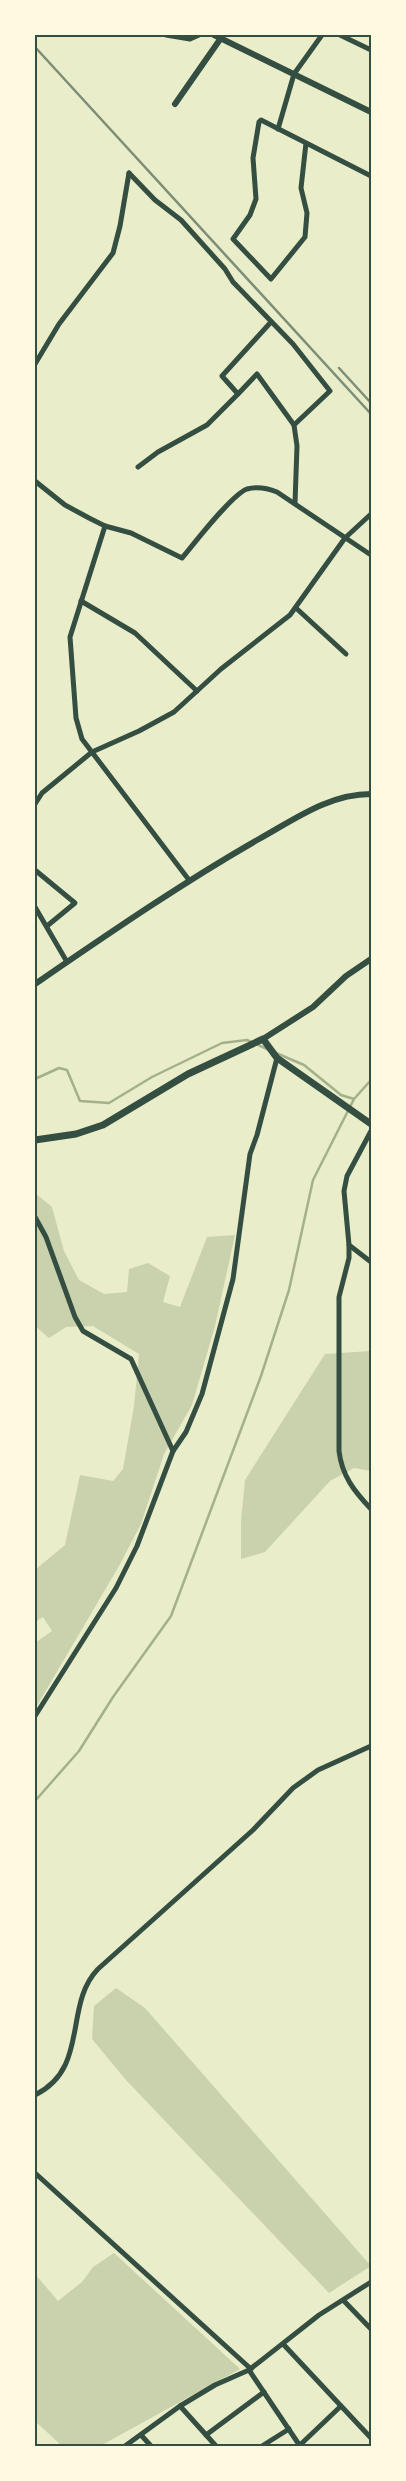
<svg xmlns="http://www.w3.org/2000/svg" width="406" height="2481" viewBox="0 0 406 2481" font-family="'PT Sans',sans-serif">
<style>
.green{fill:#cad2ad}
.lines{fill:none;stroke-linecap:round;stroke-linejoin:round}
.stream{stroke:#a3b18a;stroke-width:2.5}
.minor{stroke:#344e41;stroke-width:5}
.tertiary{stroke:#344e41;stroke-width:6}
.secondary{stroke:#344e41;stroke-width:7}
.rail{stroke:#7c8e77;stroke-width:2.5}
.neatline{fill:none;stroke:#344e41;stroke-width:2}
</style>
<rect width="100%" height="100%" fill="#e9edc9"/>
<g class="green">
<path d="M35,1193L52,1207L64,1251L79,1280L104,1294L127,1292L129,1269L148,1263L170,1276L163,1302L180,1307L207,1237L235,1235L215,1326L192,1405L164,1454L141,1524L119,1566L35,1709V1643L52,1631L43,1617L35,1622V1570L65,1545L80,1475L113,1481L123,1469L134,1406L139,1354L93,1326L66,1327L49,1338L35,1326Z"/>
<path d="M371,1351V1471L354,1468L330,1481L265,1552L241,1559V1521L245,1480L325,1354Z"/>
<path d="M116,1988L145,2008L371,2266L329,2293L126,2080L92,2039L94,2006Z"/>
<path d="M114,2253L240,2369L100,2446H62L35,2421V2274L58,2301L82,2282L93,2267Z"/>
</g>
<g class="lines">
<g class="stream">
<path d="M276,1053L304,1065L341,1095L354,1099"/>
<path d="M35,1079L59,1068L67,1070L80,1101L109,1103L152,1077L222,1043L247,1040L267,1049"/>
<path d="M35,1801L79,1751L113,1697L171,1616L261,1376L289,1290L313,1180L354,1099L371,1080"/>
</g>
<g class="minor">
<path d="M166,35L190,39L199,35"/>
<path d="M340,35L371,50"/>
<path d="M278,129L294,74L322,35"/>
<path d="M306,143L301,188L307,213L305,237L271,279L233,239L250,215L256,199L253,158L259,122L261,120C298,139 334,157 371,176"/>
<path d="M129,173L155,200L181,220L225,269L233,282L293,344L330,391L294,425"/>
<path d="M271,322L222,376L238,394L257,374L294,425L297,446L295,503"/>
<path d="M35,364L59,324L113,253L120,226L129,173"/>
<path d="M138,467L158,452L207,425L238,394"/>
<path d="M35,481L65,505L89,518L105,526L131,533L182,558C194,544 231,495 247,489C258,486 267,488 277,492L371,555"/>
<path d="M105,526L70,637L76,718L82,739L189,880"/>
<path d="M81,601L135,633L197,691"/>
<path d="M296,608L346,654"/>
<path d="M35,804L42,793L92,752L139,731L174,712L221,669L290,615L345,538L371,514"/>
<path d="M35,870L75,903L47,926"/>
<path d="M35,907L67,962"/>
<path d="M371,1131L347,1176L344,1191L349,1245L371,1262"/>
<path d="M35,1217L46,1237L75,1317L83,1331L131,1359L173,1451"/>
<path d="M349,1245V1258L339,1297V1451C342,1476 354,1491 371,1509"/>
<path d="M35,1716L116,1588L137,1546L173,1451L186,1432L202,1394L233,1279L250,1154L257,1135L277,1058"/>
<path d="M35,2095C90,2068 63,2005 98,1969L253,1830L293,1788L318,1770L371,1746"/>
<path d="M35,2173L251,2369"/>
<path d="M344,2301L371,2329"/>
<path d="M284,2345L371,2438"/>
<path d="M249,2370L300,2446"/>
<path d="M180,2406L216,2446"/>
<path d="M141,2435L151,2446"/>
<path d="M206,2435L264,2392"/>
<path d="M300,2445L341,2406"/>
<path d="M125,2446L180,2406L215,2385L249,2370L319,2315L371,2282"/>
<path d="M262,2446L289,2429"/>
</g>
<g class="tertiary">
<path d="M214,35L371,112"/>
<path d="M175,104L221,38"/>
<path d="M35,984C108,934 182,883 259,839C295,819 329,794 371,794"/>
<path d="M263,1039L313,1007L346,976L371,959"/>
</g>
<path class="secondary" d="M35,1140L76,1134L103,1125L188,1074L263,1039L277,1058L371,1124"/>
<g class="rail">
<path d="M35,47L371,414"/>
<path d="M339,368L371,403"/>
</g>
</g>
<rect width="406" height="2481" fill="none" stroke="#fefae0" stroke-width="72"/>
<rect x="36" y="36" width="334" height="2409" class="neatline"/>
</svg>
